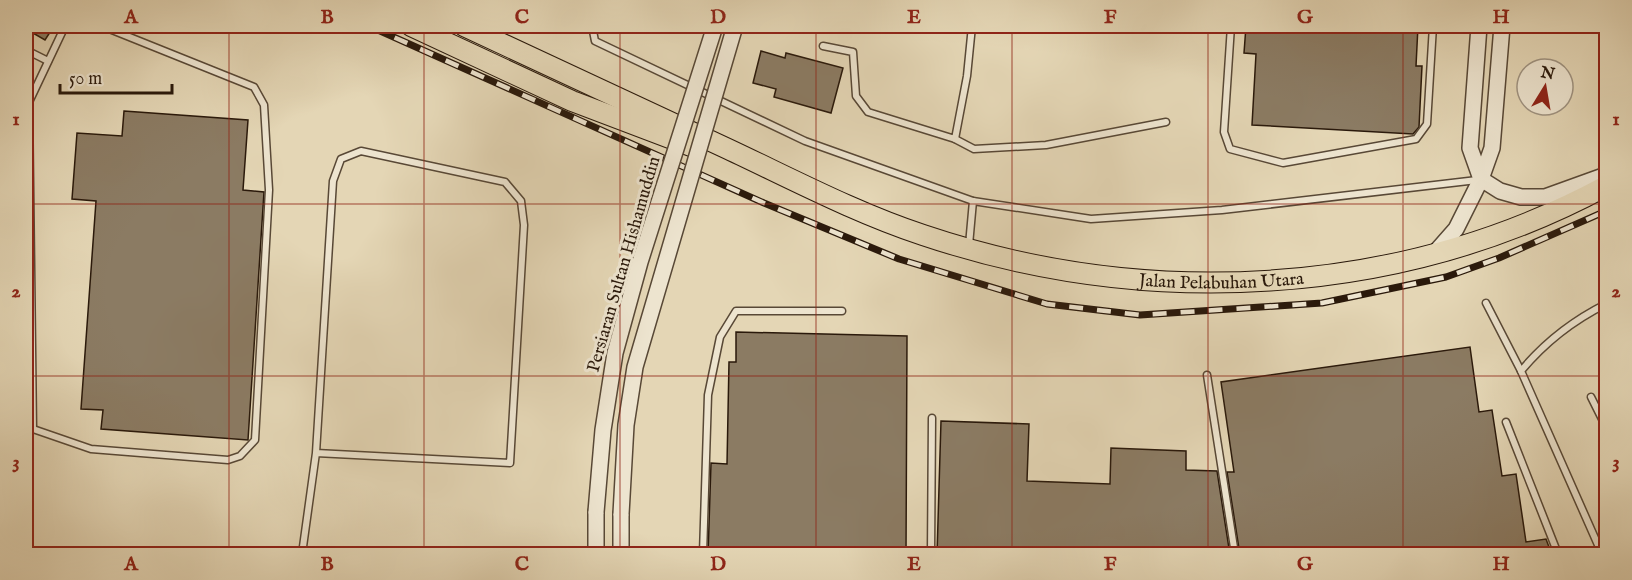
<svg xmlns="http://www.w3.org/2000/svg" width="1632" height="580" viewBox="0 0 1632 580" font-family="'IM FELL English',serif">
<style>
.building{fill:#8b7b63;stroke:#2a190b;stroke-width:1.5}
.lines{fill:none;stroke-linecap:round;stroke-linejoin:round}
.service-casing{stroke:#584836;stroke-width:9}
.tertiary-casing{stroke:#584836;stroke-width:18}
.primary-casing{stroke:#2a190b;stroke-width:22}
.service{stroke:#ede4cf;stroke-width:6}
.tertiary{stroke:#ede4cf;stroke-width:15}
.primary{stroke:#e4d6b5;stroke-width:20}
.rail-casing{stroke:#2a190b;stroke-width:7}
.rail{stroke:#ede4cf;stroke-width:4.5;stroke-dasharray:14;stroke-linecap:butt}
.tertiary-bridge-casing{stroke:#584836;stroke-width:18;stroke-linecap:butt}
.tertiary-bridge{stroke:#ede4cf;stroke-width:15}
.grid{fill:none;stroke:#8f2418;stroke-width:1.5;stroke-opacity:0.55}
.labels{text-anchor:middle;stroke-width:6;stroke-linejoin:round;paint-order:stroke}
.street-label{font-size:18px;fill:#2a190b;stroke:#ede4cf}
.neatline{fill:none;stroke:#8f2418;stroke-width:2}
.grid-label{font-size:20px;text-anchor:middle;font-weight:bold;fill:#8f2418}
</style>
<rect width="100%" height="100%" fill="#e4d6b5"/>
<filter id="stains"><feTurbulence type="fractalNoise" baseFrequency=".00333" numOctaves="4"/><feColorMatrix values="0 0 0 0 .2 0 0 0 0 .09 0 0 0 0 .02 0 0 0 .5 -.17"/></filter>
<radialGradient id="worn" r=".72"><stop offset=".6" stop-color="#630" stop-opacity="0"/><stop offset="1" stop-color="#630" stop-opacity=".3"/></radialGradient>
<g class="building">
<path d="M26,26H54L45,40L26,29Z"/>
<path d="M1246,26H1418L1416,66H1422L1419,127L1413,134L1252,125L1256,54L1244,53Z"/>
<path d="M761,51L785,58L786,53L843,68L831,113L774,97L776,89L753,83Z"/>
<path d="M124,111L248,120L243,190L264,192L248,440L101,429L103,410L81,409L96,201L72,199L77,133L122,136Z"/>
<path d="M736,332L907,336L906,555H708L711,463L727,464L729,362H736Z"/>
<path d="M1470,347L1479,412L1492,410L1502,476L1516,474L1526,542L1546,539L1552,555H1240L1227,472H1234L1221,382Z"/>
<path d="M941,421L1029,424L1027,481L1110,484L1111,448L1186,451V470L1217,471L1230,555H937Z"/>
</g>
<g class="lines">
<defs>
<g id="service">
<path d="M592,26L595,41L805,141L973,201L1091,219L1222,210L1477,180"/>
<path d="M1231,26L1224,132L1230,149L1283,163L1416,139L1427,124L1433,26"/>
<path d="M821,29L822,26"/>
<path d="M823,46L853,52L856,96L868,112L955,139L967,76L972,26"/>
<path d="M26,50L48,61"/>
<path d="M955,139L974,149L1046,145L1166,122"/>
<path d="M969,245L973,201"/>
<path d="M1486,303L1521,371"/>
<path d="M1207,375L1235,554"/>
<path d="M1591,397L1606,427"/>
<path d="M1506,422L1558,554"/>
<path d="M33,429L29,102L65,26"/>
<path d="M26,430L33,429L91,449L228,460L240,456L255,440L269,190L264,105L254,87L102,26"/>
<path d="M26,554H29"/>
<path d="M302,554L316,453L510,463L524,225L521,201L505,182L361,151L341,159L333,181L316,453"/>
<path d="M703,554L708,395L720,337L736,311H842"/>
<path d="M931,554L932,418"/>
<path d="M1602,554L1521,371C1545,342 1572,321 1606,304"/>
</g>
<g id="tertiary">
<path d="M1479,26L1470,148L1481,179L1500,191L1521,197H1545L1606,175"/>
<path d="M1434,254L1456,229L1481,179L1492,148L1502,26"/>
<path d="M596,554V512"/>
<path d="M621,554V514"/>
</g>
<g id="primary">
<path d="M411,26L572,101L696,148"/>
<path id="s1" d="M464,26C552,67 640,108 728,149C792,179 856,213 923,235C1146,310 1398,298 1606,186"/>
</g>
</defs>
<use href="#service" class="service-casing"/>
<use href="#tertiary" class="tertiary-casing"/>
<use href="#primary" class="primary-casing"/>
<use href="#service" class="service"/>
<use href="#tertiary" class="tertiary"/>
<use href="#primary" class="primary"/>
<defs>
<path id="rail" d="M369,26L764,203L899,259L1047,304L1140,315L1322,303L1446,277L1499,258L1606,211"/>
</defs>
<use href="#rail" class="rail-casing"/>
<use href="#rail" class="rail"/>
<defs>
<g id="tertiary-bridge">
<path d="M596,512L603,430L615,353L640,262L715,26"/>
<path d="M621,514L626,425L635,367L735,26"/>
</g>
</defs>
<use href="#tertiary-bridge" class="tertiary-bridge-casing"/>
<use href="#tertiary-bridge" class="tertiary-bridge"/>
</g>
<path class="grid" d="M229,26V554M424,26V554M620,26V554M816,26V554M1012,26V554M1208,26V554M1403,26V554M26,204H1606M26,376H1606"/>
<g class="labels">
<g class="street-label">
<text transform="translate(623 264) rotate(-74)" y="6">Persiaran Sultan Hishamuddin</text>
<text dy="6" stroke="none"><textPath href="#s1" startOffset="808">Jalan Pelabuhan Utara</textPath></text>
</g>
</g>
<rect width="1632" height="580" fill="none" stroke="#e4d6b5" stroke-width="66"/>
<g transform="translate(1545 87) rotate(11)"><circle r="28" fill="#ede4cf" stroke="#9f9381" stroke-width="1.5"/>
<path d="M0-4.5L10 22L0 15L-10 22Z" fill="#8f2418"/>
<text y="-9" font-size="16" font-weight="bold" text-anchor="middle" fill="#2a190b">N</text>
</g>
<path d="M60 84v9h112v-9" fill="none" stroke="#2a190b" stroke-width="3"/>
<text x="69" y="84" font-size="18" fill="#2a190b" stroke="#ede4cf" stroke-width="4.5" paint-order="stroke">50 m</text>
<rect x="33" y="33" width="1566" height="514" class="neatline"/>
<g class="grid-label">
<text x="131" y="23">A</text>
<text x="327" y="23">B</text>
<text x="522" y="23">C</text>
<text x="718" y="23">D</text>
<text x="914" y="23">E</text>
<text x="1110" y="23">F</text>
<text x="1305" y="23">G</text>
<text x="1501" y="23">H</text>
<text x="16" y="125">1</text>
<text x="1616" y="125">1</text>
<text x="16" y="297">2</text>
<text x="1616" y="297">2</text>
<text x="16" y="468">3</text>
<text x="1616" y="468">3</text>
<text x="131" y="570">A</text>
<text x="327" y="570">B</text>
<text x="522" y="570">C</text>
<text x="718" y="570">D</text>
<text x="914" y="570">E</text>
<text x="1110" y="570">F</text>
<text x="1305" y="570">G</text>
<text x="1501" y="570">H</text>
</g>
<rect width="100%" height="100%" filter="url(#stains)"/>
<rect width="100%" height="100%" fill="url(#worn)"/>
</svg>
